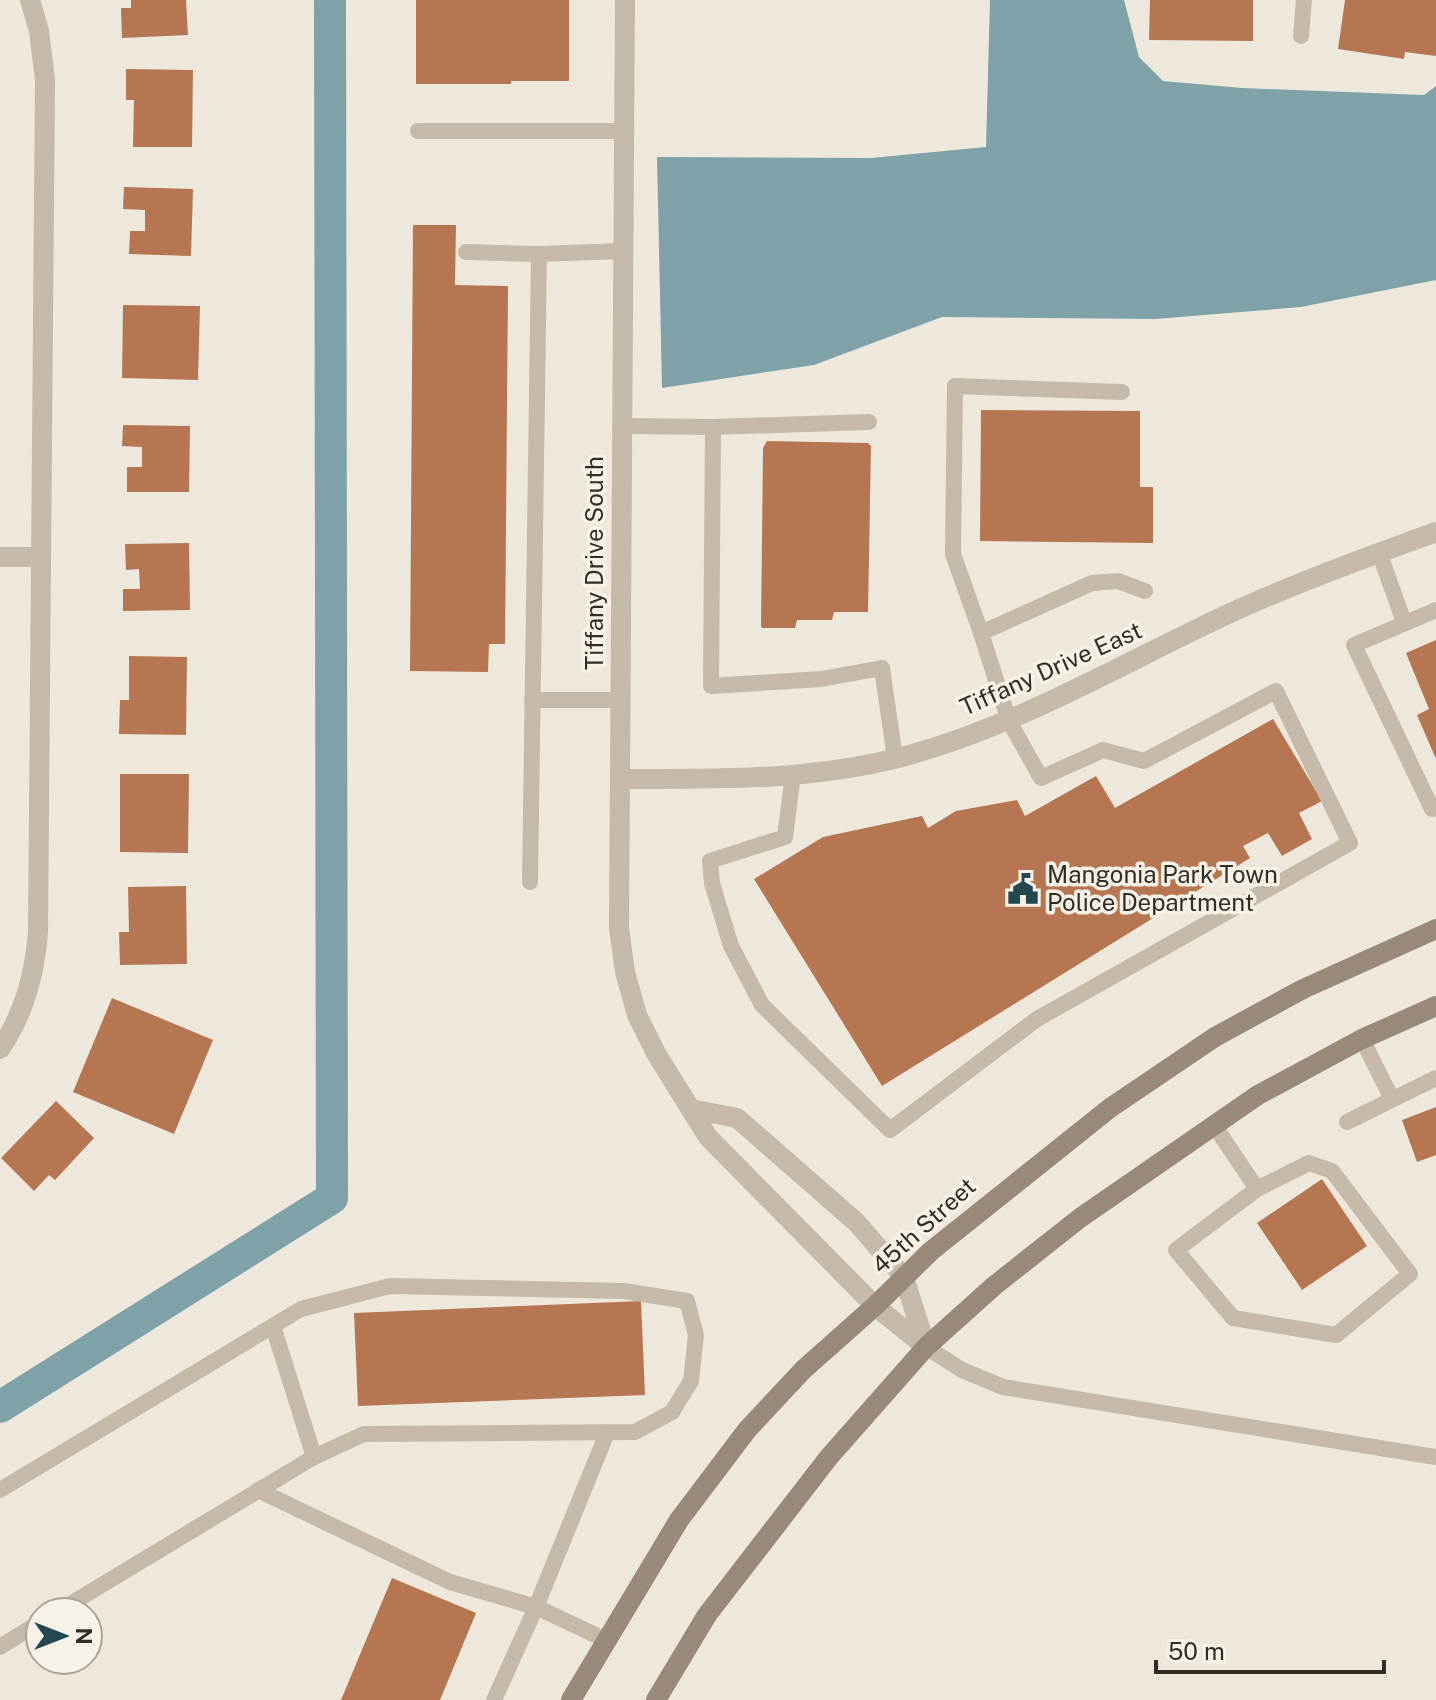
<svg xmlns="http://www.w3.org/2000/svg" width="1436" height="1700" viewBox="0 0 1436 1700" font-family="'Public Sans',sans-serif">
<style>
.water{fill:#7fa2a8}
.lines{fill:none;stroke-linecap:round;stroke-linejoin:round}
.canal{stroke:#7fa2a8;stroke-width:32}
.building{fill:#b67652}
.lane{stroke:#c5b9aa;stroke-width:16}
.street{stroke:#c5b9aa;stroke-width:20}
.secondary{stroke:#98897b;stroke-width:20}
.labels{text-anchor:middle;stroke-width:7;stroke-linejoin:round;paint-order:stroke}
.street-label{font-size:24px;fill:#332d28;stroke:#f7f2e8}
.poi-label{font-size:24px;fill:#332d28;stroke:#f7f2e8;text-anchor:start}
</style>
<rect width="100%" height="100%" fill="#eee8dc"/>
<path class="water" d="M990,0H1124L1139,57L1163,81L1242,88L1424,95L1436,86V280L1301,307L1155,319L942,317L814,365L662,388L657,157L871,158L986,147Z"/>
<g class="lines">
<path class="canal" d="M0,1407L332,1198L330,0"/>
</g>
<g class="building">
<path d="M131,0H186L188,35L122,38L121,8H131Z"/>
<path d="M416,0H569V81H511V84H416Z"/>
<path d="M1150,0H1253V41L1149,40Z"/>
<path d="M1345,0H1436V56L1405,52L1404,59L1338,49Z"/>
<path d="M126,69L193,70L192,147H133L134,100H126Z"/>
<path d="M124,187L193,189L191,256L129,254L130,231H145V210L123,209Z"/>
<path d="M413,225H456L455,285L508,286L505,644H489L488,672L410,671Z"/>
<path d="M123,305L200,306L198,380L122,378Z"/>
<path d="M981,410L1140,411V487H1153V543L980,541Z"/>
<path d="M123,425L190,426L189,492H127V467H142V447L122,446Z"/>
<path d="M767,441L868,443L871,446L868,612H834L832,620H797L795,628H762L761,626L763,448Z"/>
<path d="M189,543L190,610L123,611V589H140L139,569L126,570L125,544Z"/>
<path d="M1436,640V759L1417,715L1429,709L1406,653Z"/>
<path d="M129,656L187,657L186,735L119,734L120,700H129Z"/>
<path d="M1273,719L1322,801L1299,813L1312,839L1282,856L1268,833L1243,846L1250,858L882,1086L754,879L823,837L922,816L928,828L956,811L1017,800L1025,816L1096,776L1115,808Z"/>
<path d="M120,774H189L188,853L120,852Z"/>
<path d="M186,886L187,964L120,965L119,932H129L128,887Z"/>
<path d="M112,998L213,1040L174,1134L73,1092Z"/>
<path d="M56,1101L94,1138L55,1180L49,1175L34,1191L1,1158Z"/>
<path d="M1436,1107V1155L1417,1162L1402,1120Z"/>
<path d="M1322,1179L1367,1246L1302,1290L1257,1223Z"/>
<path d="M641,1301L645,1395L358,1406L354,1313Z"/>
<path d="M392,1578L476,1613L440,1700H341Z"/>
</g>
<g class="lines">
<g class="lane">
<path d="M1301,36L1304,0"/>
<path d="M418,131H624"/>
<path d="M466,252L539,254L623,251"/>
<path d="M869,422L713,427L711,686L821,679L882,668L895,758"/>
<path d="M622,426L713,427"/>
<path d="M1379,552L1404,622"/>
<path d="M1436,610L1354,645L1432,809L1436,808"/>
<path d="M981,633L953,554L955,386L1122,392"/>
<path d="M532,700H620"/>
<path d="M793,775L785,837L710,861L712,883L731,946L762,1005L890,1130L1037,1019L1350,843L1276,691L1144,761L1103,750L1041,778L1009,721L981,633L1092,583L1118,581L1145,591"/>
<path d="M530,882L539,254"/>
<path d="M1362,1039L1392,1099"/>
<path d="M1347,1122L1436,1078"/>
<path d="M1214,1125L1257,1189L1176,1250L1233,1318L1336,1335L1410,1274L1332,1171L1309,1163L1257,1189"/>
<path d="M273,1326L314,1457"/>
<path d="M926,1347L962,1370L1003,1387L1436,1457"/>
<path d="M0,1490L301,1309L390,1286L624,1291L687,1301L696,1335L691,1381L672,1412L635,1432L364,1434L314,1457L57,1612"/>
<path d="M258,1490L450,1582L536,1607L606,1640"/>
<path d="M0,1647L40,1622"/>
<path d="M494,1700L536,1607L607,1433"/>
</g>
<g class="street">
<path d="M625,0L619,928L625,972L637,1015L657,1055L708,1137L875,1306L926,1347"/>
<path d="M0,557H41"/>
<path d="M620,779C714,779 809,781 902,757C1022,725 1127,660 1239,609C1304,580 1370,556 1436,532"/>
<path d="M0,1049C25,1013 35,974 38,931L45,80L39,31L30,0"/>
<path d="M691,1109L737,1118L856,1222L904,1277L926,1347"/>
</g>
<g class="secondary">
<path d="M571,1700L679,1520L747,1430L804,1369L875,1306L931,1251L1110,1108L1215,1037L1303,989L1436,929"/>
<path d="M656,1700L707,1615L829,1457L926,1347L994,1286L1080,1218L1258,1095L1362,1039L1436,1006"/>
</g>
</g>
<defs>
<symbol id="civic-bare" viewBox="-9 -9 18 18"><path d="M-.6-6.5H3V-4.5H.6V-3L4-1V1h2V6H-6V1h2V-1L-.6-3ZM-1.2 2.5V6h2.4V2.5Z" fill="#234850" stroke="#f7f2e8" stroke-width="2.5" paint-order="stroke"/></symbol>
</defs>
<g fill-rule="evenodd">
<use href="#civic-bare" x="1001" y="867" width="44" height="44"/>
</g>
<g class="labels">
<g class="street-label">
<text transform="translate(595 563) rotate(-90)" y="8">Tiffany Drive South</text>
<text transform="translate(1051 669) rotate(-24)" y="8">Tiffany Drive East</text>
<text transform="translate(924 1226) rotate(-42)" y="8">45th Street</text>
</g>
<g class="poi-label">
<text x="1047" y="883">Mangonia Park Town<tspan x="1047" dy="28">Police Department</tspan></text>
</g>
</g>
<g transform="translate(64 1636) rotate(90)"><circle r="38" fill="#f7f2e8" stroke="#a9a39b" stroke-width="2"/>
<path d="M0-6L14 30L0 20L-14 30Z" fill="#234850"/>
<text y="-12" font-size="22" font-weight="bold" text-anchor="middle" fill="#332d28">N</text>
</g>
<path d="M1156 1660v12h228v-12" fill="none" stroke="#332d28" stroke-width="4"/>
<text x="1168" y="1660" font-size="24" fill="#332d28" stroke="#f7f2e8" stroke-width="6" paint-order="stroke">50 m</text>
</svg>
